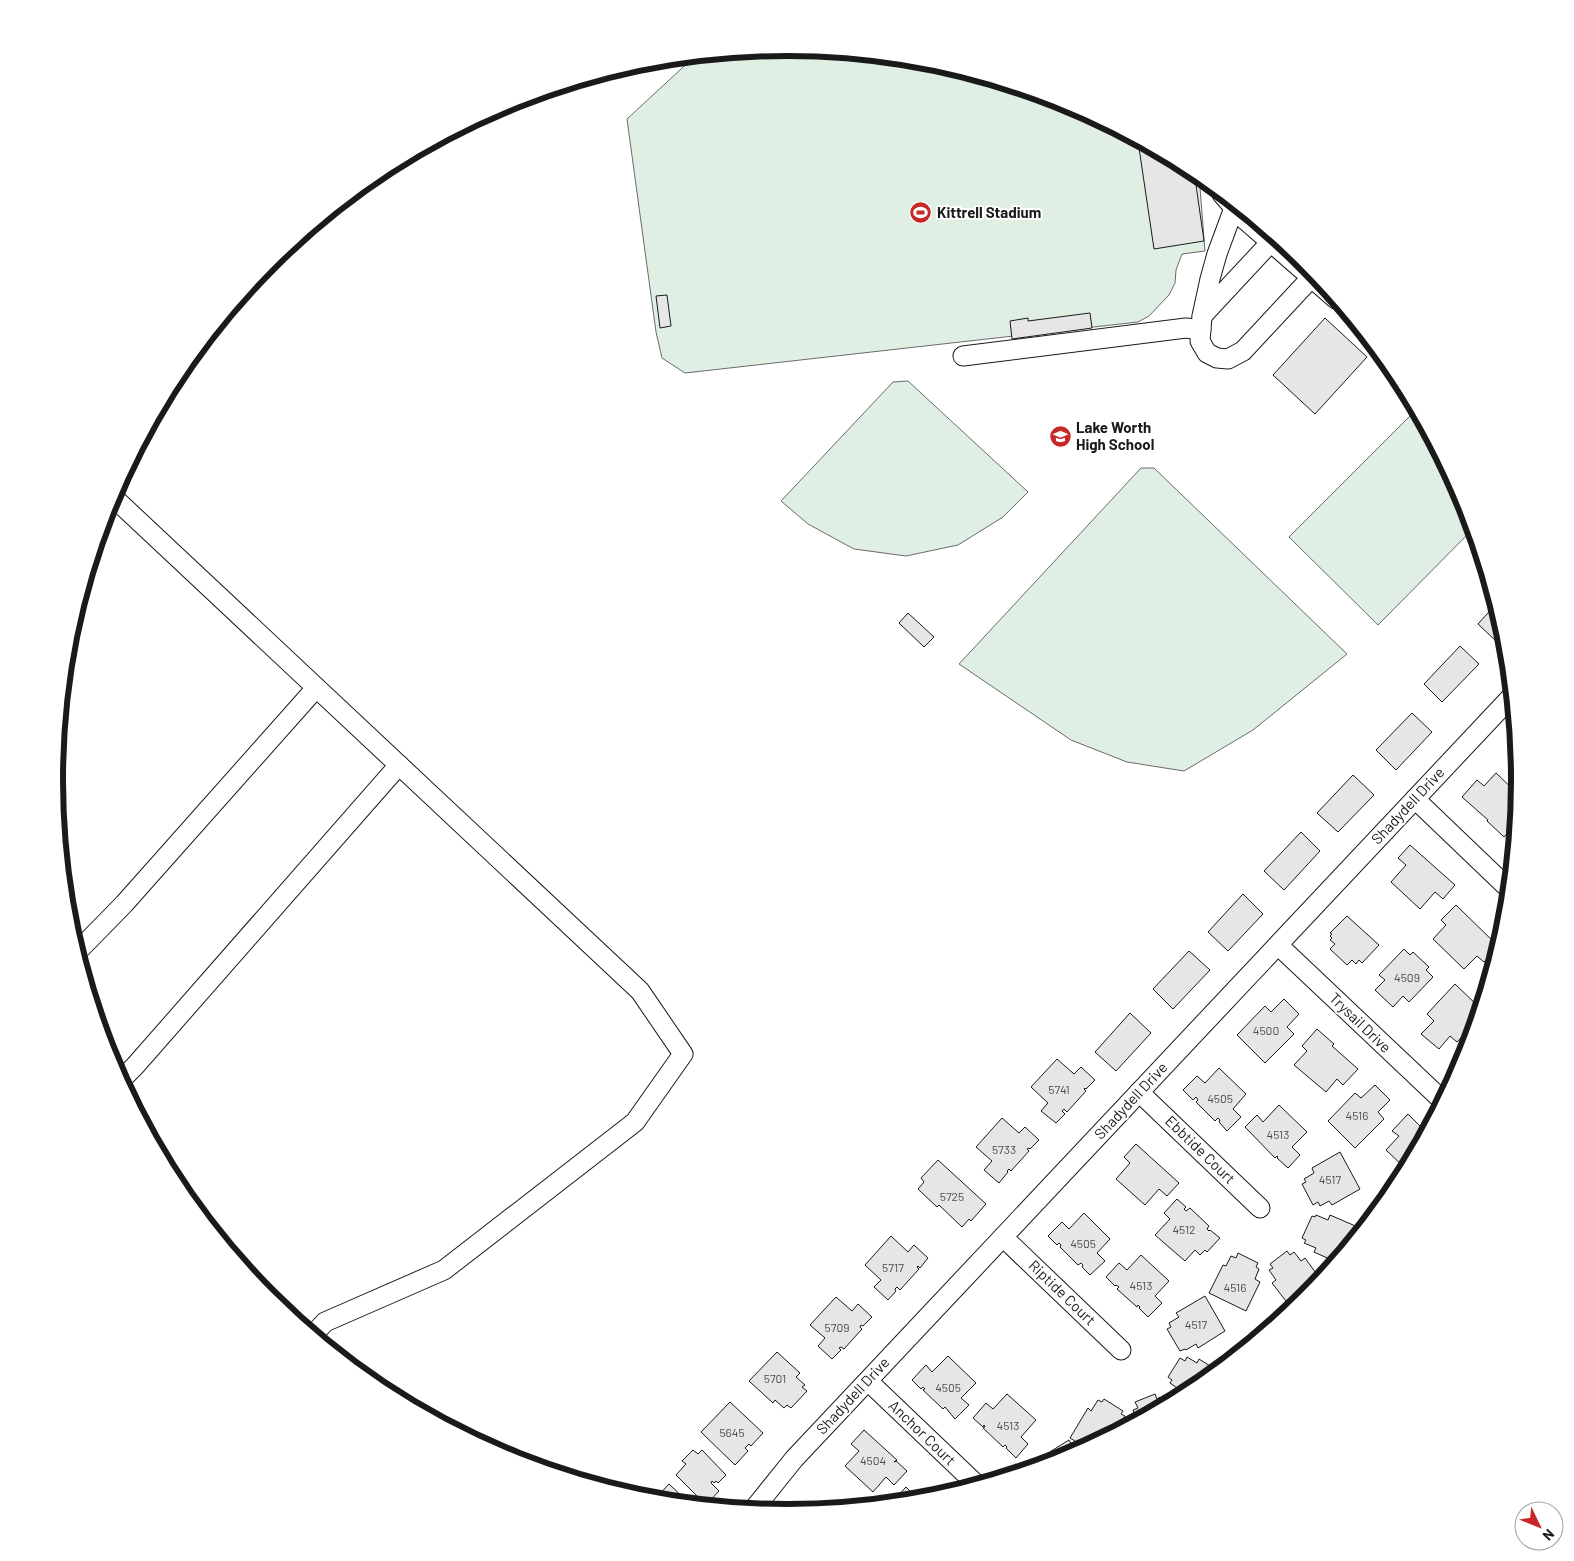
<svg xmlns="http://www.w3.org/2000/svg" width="1574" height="1561" viewBox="0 0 1574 1561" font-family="Barlow,sans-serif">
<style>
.green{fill:#e0efe3;stroke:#6a6a6a}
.building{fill:#e6e6e6;stroke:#1a1a1a}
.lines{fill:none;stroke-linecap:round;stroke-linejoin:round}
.minor-casing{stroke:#1a1a1a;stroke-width:21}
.minor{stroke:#fff;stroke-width:19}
.labels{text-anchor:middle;stroke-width:4;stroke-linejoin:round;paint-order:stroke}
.number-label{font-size:12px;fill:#4d4d4d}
.poi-label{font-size:15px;font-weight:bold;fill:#1a1a1a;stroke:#fff;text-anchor:start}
.street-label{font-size:15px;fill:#1a1a1a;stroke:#fff}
.rim{fill:none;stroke:#1a1a1a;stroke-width:6}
</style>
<rect width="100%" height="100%" fill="#fff"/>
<g class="green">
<path d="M787,48L930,62L1068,103L1199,175L1205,251L1182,254L1176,270L1175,283L1169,295L1149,316L1138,322L685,373L662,358L656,332L627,119L694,57Z"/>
<path d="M908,381L1028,492L1003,517L958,545L906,556L854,549L808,524L781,501L893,382Z"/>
<path d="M1416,410L1464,500L1473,529L1378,625L1289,537Z"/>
<path d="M1141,468H1154L1347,654L1253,730L1184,771L1127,762L1071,740L959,664Z"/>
</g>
<g class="building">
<path d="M1138,141L1194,171L1204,241L1154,249Z"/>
<path d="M667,295L671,326L660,328L656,296Z"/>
<path d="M1090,313L1092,328L1012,339L1010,321L1028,318V321Z"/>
<path d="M1325,318L1367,357L1315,414L1273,375Z"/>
<path d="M1496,604L1505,635L1498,643L1478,624Z"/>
<path d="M908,613L934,637L924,647L899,623Z"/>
<path d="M1460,646L1479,664L1442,702L1424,684Z"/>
<path d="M1412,713L1432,732L1396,770L1376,750Z"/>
<path d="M1496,773L1519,795L1517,813L1515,815L1516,817V824L1504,837L1487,821L1488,820L1462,797L1477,780L1484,786Z"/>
<path d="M1353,775L1374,795L1338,832L1317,813Z"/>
<path d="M1301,832L1320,851L1284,890L1264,871Z"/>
<path d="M1410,845L1455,885L1443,899L1435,892L1420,909L1391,882L1406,865L1398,858Z"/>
<path d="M1243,894L1263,914L1228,951L1208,932Z"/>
<path d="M1456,905L1499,947L1484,962L1477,956L1464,969L1433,939L1446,925L1441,920Z"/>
<path d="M1347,916L1379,945L1362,963L1359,960L1356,964L1352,960L1347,965L1330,949L1335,944L1330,940L1332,938L1330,936L1332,934L1330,933Z"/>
<path d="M1404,949L1410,955L1413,952L1429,967L1426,970L1433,977L1409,1002L1403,996L1393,1007L1375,990L1385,980L1379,975Z"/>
<path d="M1189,951L1210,970L1173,1009L1153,989Z"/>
<path d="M1455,984L1480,1008L1476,1022L1457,1042L1450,1036L1439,1049L1421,1034L1434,1021L1427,1014Z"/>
<path d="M1284,999L1299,1014L1287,1027L1294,1034L1265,1063L1237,1035L1265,1006L1271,1012Z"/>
<path d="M1130,1013L1151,1033L1116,1071L1095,1052Z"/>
<path d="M1317,1029L1334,1044L1332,1046L1358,1069L1343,1085L1337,1079L1326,1092L1294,1065L1307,1051L1302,1046Z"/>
<path d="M1057,1059L1074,1074L1081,1067L1095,1080L1086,1089L1085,1088L1084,1089L1086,1091L1067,1112L1064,1109L1062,1111L1065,1114L1056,1123L1041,1111L1048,1103L1031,1087Z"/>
<path d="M1219,1068L1246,1094L1233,1109L1241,1117L1227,1131L1219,1122L1220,1120L1218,1118L1215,1121L1196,1102L1198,1100L1196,1097L1193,1100L1183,1090L1197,1076L1205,1083Z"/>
<path d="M1375,1085L1390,1100L1378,1112L1384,1119L1355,1148L1328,1121L1355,1093L1361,1098Z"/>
<path d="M1279,1105L1307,1132L1292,1147L1300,1155L1288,1168L1277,1158L1278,1157L1277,1156L1275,1158L1245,1127L1257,1115L1263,1122Z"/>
<path d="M1408,1114L1426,1132L1406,1169L1386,1150L1399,1136L1392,1131Z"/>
<path d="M1002,1118L1019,1133L1025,1127L1039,1140L1030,1149L1029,1148L1027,1149L1029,1151L1011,1171L1009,1169L1007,1171L1008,1172L999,1183L984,1170L992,1161L976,1147Z"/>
<path d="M1136,1144L1179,1183L1167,1196L1159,1189L1145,1205L1116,1179L1130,1163L1124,1157Z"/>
<path d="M1340,1152L1360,1189L1332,1205L1329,1201L1320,1206L1318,1202L1313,1205L1302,1184L1306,1182L1304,1179L1314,1173L1312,1168Z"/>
<path d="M938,1160L986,1204L971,1221L969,1219L962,1227L939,1205L937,1207L918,1189L924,1182L921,1178Z"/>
<path d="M1177,1199L1186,1207L1184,1209L1186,1211L1190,1208L1209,1226L1207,1229L1209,1231L1210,1230L1220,1238L1207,1252L1205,1250L1200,1255L1195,1250L1185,1261L1155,1235L1170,1219L1164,1213Z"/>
<path d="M1084,1213L1110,1239L1097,1253L1105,1261L1090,1275L1082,1267L1083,1265L1081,1263L1078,1265L1060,1247L1061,1245L1059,1243L1057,1245L1048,1236L1062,1222L1069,1229Z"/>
<path d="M1316,1215L1328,1220L1330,1215L1360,1228L1355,1238L1336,1262L1314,1252L1316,1248L1304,1243L1306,1240L1302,1238L1312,1216L1315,1217Z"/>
<path d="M891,1236L908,1252L914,1245L928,1258L920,1268L918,1266L917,1267L919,1269L900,1290L897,1287L895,1289L896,1291L888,1300L874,1287L881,1280L865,1265Z"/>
<path d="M219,1238L283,1298L276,1305L268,1299Z"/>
<path d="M1287,1251L1290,1255L1294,1252L1301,1261L1305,1258L1321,1280L1305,1299L1292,1309L1272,1283L1276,1280L1269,1270L1273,1268L1270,1264Z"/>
<path d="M1238,1253L1258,1263L1256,1267L1259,1269L1255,1279L1260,1282L1246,1311L1209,1293L1223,1265L1226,1266L1231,1256L1236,1258Z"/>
<path d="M1141,1255L1169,1281L1155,1296L1162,1303L1148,1317L1139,1308L1140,1307L1138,1305L1137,1307L1117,1289L1119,1287L1116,1285L1115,1286L1106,1277L1119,1263L1127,1270Z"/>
<path d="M1205,1296L1225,1331L1198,1348L1196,1344L1186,1350L1185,1349L1180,1351L1167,1329L1171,1327L1169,1323L1179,1317L1176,1313Z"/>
<path d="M836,1297L852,1311L858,1304L872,1317L863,1326L861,1325L860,1327L862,1329L844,1349L841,1347L839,1348L841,1350L832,1359L818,1346L825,1338L810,1325Z"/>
<path d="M777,1352L800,1373L796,1377L805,1385L802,1387L807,1391L791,1408L787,1405L784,1408L775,1400L773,1403L749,1381Z"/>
<path d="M948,1356L976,1383L961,1398L969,1405L955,1419L945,1407L943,1409L923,1390L925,1389L923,1387L921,1389L912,1380L926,1365L932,1372Z"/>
<path d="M1187,1357L1197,1363L1199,1359L1218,1371L1194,1390L1182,1397L1177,1394L1180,1390L1170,1383L1172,1380L1168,1377L1180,1358L1185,1361Z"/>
<path d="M1007,1394L1036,1420L1021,1437L1028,1444L1016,1458L1006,1448L1007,1447L1005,1445L1003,1447L983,1428L985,1427L984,1425L983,1427L973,1418L986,1403L993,1409Z"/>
<path d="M1155,1394L1157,1399L1160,1397L1164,1406L1133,1423L1137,1420L1133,1410L1138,1408L1135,1402Z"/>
<path d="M1104,1399L1123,1411L1121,1414L1125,1416L1119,1426L1123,1428L1086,1448L1070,1438L1088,1408L1091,1411L1098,1400L1102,1402Z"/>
<path d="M730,1402L763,1433L751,1446L749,1444L745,1448L748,1451L735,1465L701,1432Z"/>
<path d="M864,1430L897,1460L894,1462L896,1461L907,1471L894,1485L886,1477L873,1492L845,1466L859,1451L851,1444Z"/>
<path d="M1069,1440L1077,1453L1067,1458L1033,1468L1043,1461L1040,1458Z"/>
<path d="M693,1450L698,1454L702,1450L726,1475L718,1483L716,1481L714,1483L712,1481L711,1483L719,1491L706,1505L676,1475L686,1464L682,1461Z"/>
<path d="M669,1484L690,1504L654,1500Z"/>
<path d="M906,1487L918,1499L919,1497L922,1500L895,1503L893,1501Z"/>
<path d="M826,1501L834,1509L816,1511Z"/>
</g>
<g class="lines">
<defs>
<g id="minor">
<path d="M1222,194L1243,218L1336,299"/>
<path d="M1234,208L1217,254L1210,279L1202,316L1270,243"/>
<path d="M1202,317L1200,341L1207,353L1217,358L1228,359L1243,351L1311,278"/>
<path d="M963,356L1186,328L1201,330"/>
<path d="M112,496L640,991L683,1054L635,1122L444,1270L325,1322L313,1335"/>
<path d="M1415,799L1509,889"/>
<path d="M1278,945L1443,1101"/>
<path d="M77,952L124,904L316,688"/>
<path d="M120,1081L135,1066L399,765"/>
<path d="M1139,1092L1260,1208"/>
<path d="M1003,1237L1121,1350"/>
<path d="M868,1381L977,1485"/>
<path d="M753,1510L794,1459L1512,696"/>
</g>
</defs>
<use href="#minor" class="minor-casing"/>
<use href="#minor" class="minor"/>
</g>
<defs>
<symbol id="stadium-disc" viewBox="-11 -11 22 22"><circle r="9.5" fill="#c62828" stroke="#fff"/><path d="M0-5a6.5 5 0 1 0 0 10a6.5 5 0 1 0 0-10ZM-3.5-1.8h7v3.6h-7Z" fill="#fff"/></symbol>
<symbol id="school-disc" viewBox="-11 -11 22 22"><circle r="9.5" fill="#c62828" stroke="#fff"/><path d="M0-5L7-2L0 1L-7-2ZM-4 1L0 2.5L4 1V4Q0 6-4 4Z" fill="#fff"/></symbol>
</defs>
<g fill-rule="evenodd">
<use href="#stadium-disc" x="908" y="200" width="25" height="25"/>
<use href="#school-disc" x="1048" y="424" width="25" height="25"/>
</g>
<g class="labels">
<g class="number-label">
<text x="1407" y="982">4509</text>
<text x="1266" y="1035">4500</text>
<text x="1059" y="1094">5741</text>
<text x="1220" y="1103">4505</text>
<text x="1357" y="1120">4516</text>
<text x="1278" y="1139">4513</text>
<text x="1004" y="1154">5733</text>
<text x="1330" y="1184">4517</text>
<text x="952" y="1201">5725</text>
<text x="1184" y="1234">4512</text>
<text x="1083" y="1248">4505</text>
<text x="893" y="1272">5717</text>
<text x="1141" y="1290">4513</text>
<text x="1235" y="1292">4516</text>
<text x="1196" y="1329">4517</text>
<text x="837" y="1332">5709</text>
<text x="775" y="1383">5701</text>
<text x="948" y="1392">4505</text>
<text x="1008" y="1430">4513</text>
<text x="732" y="1437">5645</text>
<text x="873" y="1465">4504</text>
</g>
<g class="poi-label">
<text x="937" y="218">Kittrell Stadium</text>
<text x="1076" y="433">Lake Worth<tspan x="1076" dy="17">High School</tspan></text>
</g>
<g class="street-label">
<text transform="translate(1408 806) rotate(-47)" y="5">Shadydell Drive</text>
<text transform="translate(1360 1023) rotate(44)" y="5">Trysail Drive</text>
<text transform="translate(1131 1101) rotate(-47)" y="5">Shadydell Drive</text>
<text transform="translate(1200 1150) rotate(44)" y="5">Ebbtide Court</text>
<text transform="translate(1062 1293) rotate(44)" y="5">Riptide Court</text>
<text transform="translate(853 1396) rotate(-47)" y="5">Shadydell Drive</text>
<text transform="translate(922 1433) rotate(44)" y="5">Anchor Court</text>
</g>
</g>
<path d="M0 0H1574V1561H0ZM63 780a724 724 0 1 1 1448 0a724 724 0 1 1-1448 0Z" fill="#fff" fill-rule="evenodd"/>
<path class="rim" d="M63 780a724 724 0 1 1 1448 0a724 724 0 1 1-1448 0Z"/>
<g transform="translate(1539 1526) rotate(133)"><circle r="24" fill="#ffffff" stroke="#a3a3a3"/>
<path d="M0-4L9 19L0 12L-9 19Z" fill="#c62828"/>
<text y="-8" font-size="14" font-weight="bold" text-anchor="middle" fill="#1a1a1a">N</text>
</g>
</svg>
